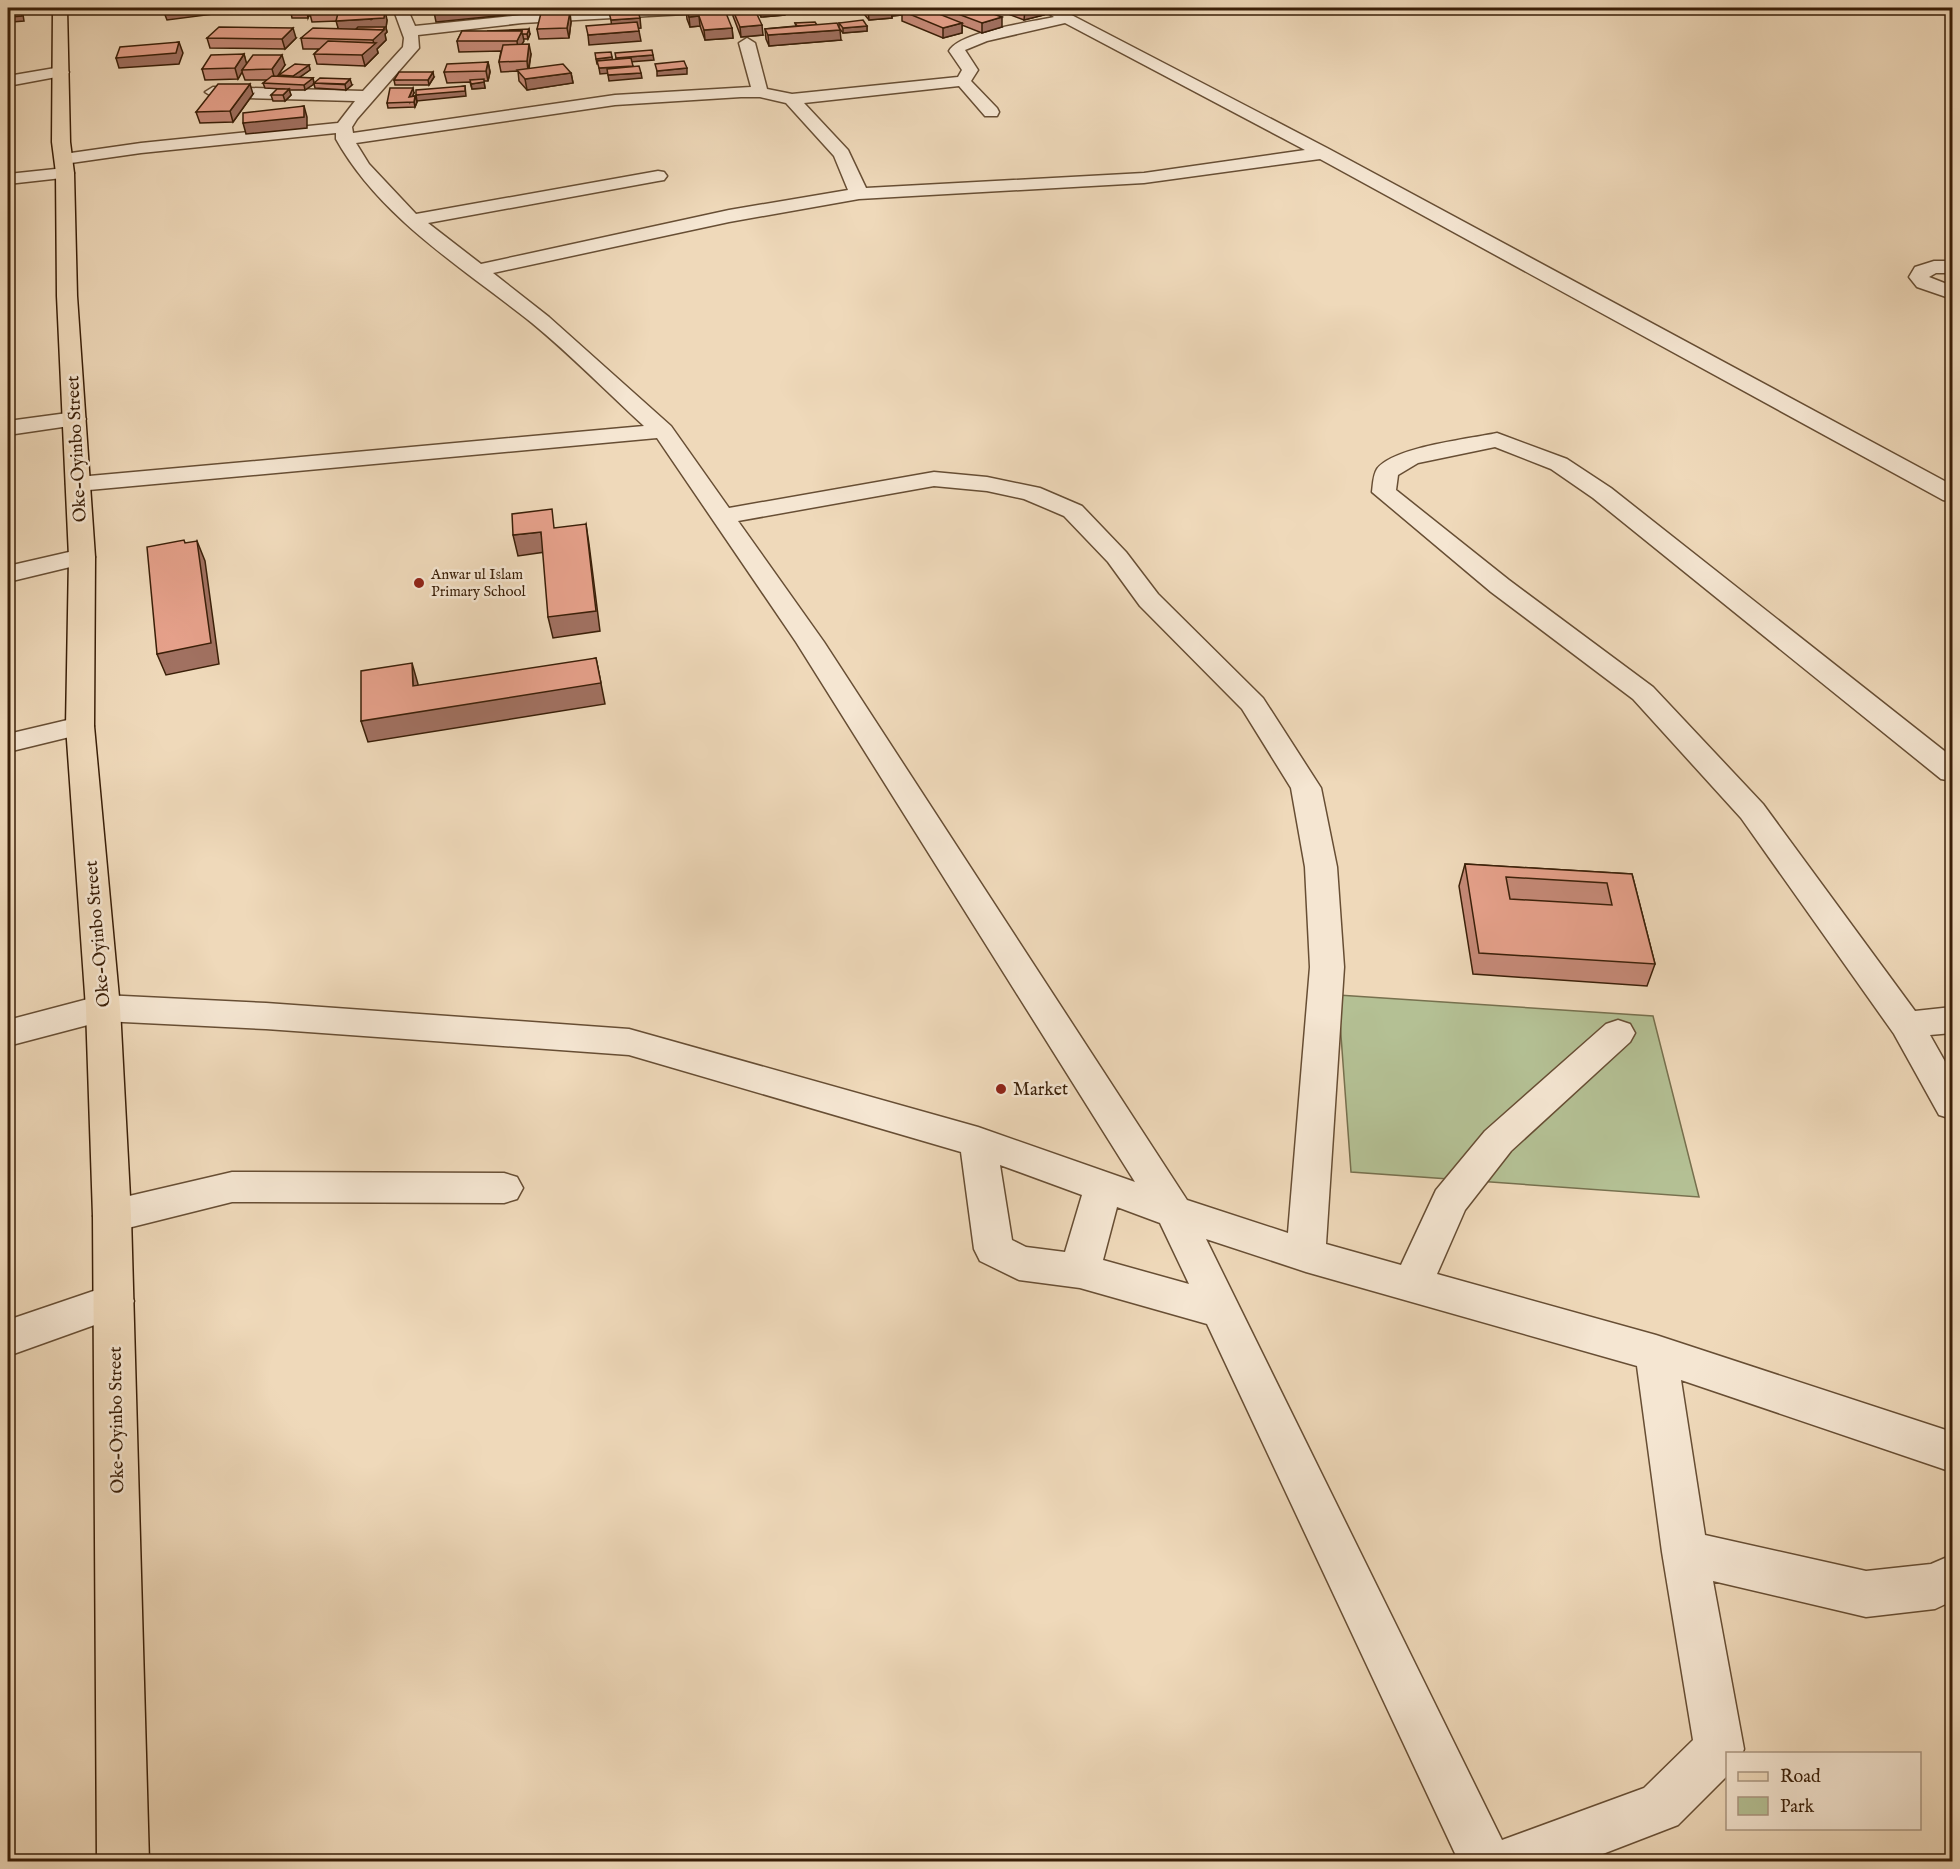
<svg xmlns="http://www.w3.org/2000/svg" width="1960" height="1869" viewBox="0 0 1960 1869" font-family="'IM FELL English',serif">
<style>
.green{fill:#b4c094;stroke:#77704e;stroke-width:1.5}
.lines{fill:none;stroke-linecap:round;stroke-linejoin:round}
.minor-casing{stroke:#674e34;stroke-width:3}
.major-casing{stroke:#3a1f08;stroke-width:3}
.minor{fill:#f5e6d2;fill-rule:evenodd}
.major{fill:#efd9ba;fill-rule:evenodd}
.wall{fill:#c68a78;stroke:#3a1f08;stroke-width:1.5}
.shaded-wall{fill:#a17161;stroke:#3a1f08;stroke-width:1.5}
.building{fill:#e6a18b;stroke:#3a1f08;stroke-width:1.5;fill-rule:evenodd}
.poi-dot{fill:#8f2418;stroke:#f5e6d2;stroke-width:2}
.labels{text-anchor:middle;stroke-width:5;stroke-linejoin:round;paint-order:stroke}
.far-poi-label{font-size:15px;fill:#3a1f08;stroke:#f5e6d2;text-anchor:start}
.street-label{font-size:18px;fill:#3a1f08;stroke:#f5e6d2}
.poi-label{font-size:18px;fill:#3a1f08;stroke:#f5e6d2;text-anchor:start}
</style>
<rect width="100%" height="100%" fill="#efd9ba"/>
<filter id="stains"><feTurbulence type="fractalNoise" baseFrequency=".00333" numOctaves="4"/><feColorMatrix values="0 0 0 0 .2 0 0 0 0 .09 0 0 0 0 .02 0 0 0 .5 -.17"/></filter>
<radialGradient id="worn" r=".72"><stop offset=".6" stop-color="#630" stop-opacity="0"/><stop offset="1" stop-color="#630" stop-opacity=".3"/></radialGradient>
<path class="green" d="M1338,995L1653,1016L1699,1197L1351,1172Z"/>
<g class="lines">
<defs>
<g id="minor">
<path d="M393,8H407L415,26L522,15L650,8H728L721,12L522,23L418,35L419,48L357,119L352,127L353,133L615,95L751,87L739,43L747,38L755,43L767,89L792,94L958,77L962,70L949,51C959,32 1031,22 1054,17L1041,8H1058L1329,149L1952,485V502L1943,500L1320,159L1144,183L859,199L729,222L493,273L549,317L671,426L729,508L934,472L987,477L1040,488L1082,506L1126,552L1158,594L1263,698L1321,788L1337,867L1344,967L1326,1244L1401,1265L1436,1190L1485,1131L1606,1024L1618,1020L1630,1024L1635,1033L1630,1042L1511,1151L1465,1210L1437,1274L1656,1335L1952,1432V1472L1681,1380L1705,1535L1866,1571L1931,1564L1952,1555V1601L1935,1609L1866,1617L1713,1581L1744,1749L1742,1754H1728V1775L1678,1825L1582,1862H1459L1207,1324L1080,1288L1019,1280L980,1261L974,1249L961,1152L629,1055L266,1029L103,1021L8,1046V1020L103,995L266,1003L629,1029L978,1127L1135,1182L796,642L657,438L78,491L69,489L66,484L69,479L78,477L644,426C607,392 571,355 532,323C463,268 380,218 336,139V133L141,153L64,164L58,163L55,159L58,155L64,154L141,143L338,123L355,101L213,97L205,92L213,87L363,91L403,47L404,38ZM1065,23L1305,150L1144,173L866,188L848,150L804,103L959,86L985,116H997L999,112L997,108L971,81L978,70L965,50L987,41ZM741,97H760L786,103L834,156L848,190L729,210L481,264L428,223L658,181L664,180L667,176L664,172L658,171L416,214L369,164L356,143L615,105ZM934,486L987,491L1024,499L1064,516L1108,562L1140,606L1242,709L1291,788L1305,867L1310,967L1288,1233L1187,1200L824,642L738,521ZM1000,1165L1082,1195L1065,1252L1026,1247L1012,1240ZM1117,1207L1160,1223L1189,1284L1103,1260ZM1206,1239L1306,1272L1637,1366L1662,1552L1693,1740L1644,1788L1502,1840Z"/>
<path d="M61,67L69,72L67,75L8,86V76Z"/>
<path d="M65,168L71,169L74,173L71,177L8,184V174Z"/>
<path d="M1934,261H1952V273H1936L1929,277L1952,286V299L1917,287L1909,277L1915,267Z"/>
<path d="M75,412L83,414L86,419L83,424L8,435V421Z"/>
<path d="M1497,433L1567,459L1611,488L1952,757V781L1941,779L1593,498L1551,469L1495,447L1418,463L1398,475L1396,490L1509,580L1653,687L1763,804L1915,1011L1952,1007V1033L1930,1035L1952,1074V1119L1939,1115L1894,1034L1741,818L1633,699L1491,592L1372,492C1373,485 1373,475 1377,469C1393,447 1469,439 1497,433Z"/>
<path d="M82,549L91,552L95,557L91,562L8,582V566Z"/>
<path d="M80,717L90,720L94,726L90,732L8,752V734Z"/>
<path d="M232,1172L504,1173L517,1177L523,1188L517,1199L504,1203L232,1202L112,1232L98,1227L93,1216L98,1205L112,1200Z"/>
<path d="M114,1284L128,1289L134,1301L128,1313L8,1356V1320Z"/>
</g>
<path id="major" d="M53,8H67L70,142L74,173L77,296L95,557L94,726L120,1008L131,1216L149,1862H97L93,1216L86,1008L66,726L69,557L57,296L56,173L52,142Z"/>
</defs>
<use href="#minor" class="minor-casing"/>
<use href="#major" class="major-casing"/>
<use href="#minor" class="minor"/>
<use href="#major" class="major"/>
</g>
<g class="wall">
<path d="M311,8H376L375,11L387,20L386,28L387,32L385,34L386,40L377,49L378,53L365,66L317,64L314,54L319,49H303L301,38L338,29L337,21L312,22L310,14L308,18H292L291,13L311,9Z"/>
<path d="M732,8L763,35L741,37L733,16Z"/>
<path d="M756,8H757L785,15L761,17Z"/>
<path d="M859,8H976L1002,27L982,33L962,25V33L943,38L902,21V15L892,16V18L869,20Z"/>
<path d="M1000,8H1045L1044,15L1024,20L1000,11Z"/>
<path d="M686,9L732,28L733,38L705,40L700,26L690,27L687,19Z"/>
<path d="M571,22L569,38L539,39L537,29Z"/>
<path d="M795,23L817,25L841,40L769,46L766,39L765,29L796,26Z"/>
<path d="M839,23L867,26V31L843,33L839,28Z"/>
<path d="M462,31L530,34L528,39H523L522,44L531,54L529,69L571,73L573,83L527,90L519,81L518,71L501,72L499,62L501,51L459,52L457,41Z"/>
<path d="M207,38H296L285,49L210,48Z"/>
<path d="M244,54L246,64L285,65L277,76L279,77V75L309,65L310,70L299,78H313L314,83L352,85L346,90L315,88L314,84L305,90H289L291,95L285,101H273L271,95L283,89L265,88L263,83L268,80H245L242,72L238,79L205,80L202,69Z"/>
<path d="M488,62L490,72L488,81H484L485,88L472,89L470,82L447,83L444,72Z"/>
<path d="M434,77L429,85H395L394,80Z"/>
<path d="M414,93L412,97L415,96L417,102L415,107L388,108L387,103Z"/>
<path d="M253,94L233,122L200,123L196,112Z"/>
<path d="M1465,864L1632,874L1655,964L1647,986L1473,974L1459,886Z"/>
</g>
<g class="shaded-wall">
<path d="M21,8H22L24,21L12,22L11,17Z"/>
<path d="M183,8H220L222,13L167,20L163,10Z"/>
<path d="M309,8H310L311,10L308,18L307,12Z"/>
<path d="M371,8H376L372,19L385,10L387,20L386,28L387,32L385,34L386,40L377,49L378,53L365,66L362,55L374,44L373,40L339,31L336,21L372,19Z"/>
<path d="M419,8H433L419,10Z"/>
<path d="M476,8H505L506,15L436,22L434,12Z"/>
<path d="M891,8L892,18L869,20L868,10Z"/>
<path d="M892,8H915L902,11V15L892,16Z"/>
<path d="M924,8H934V9L924,11Z"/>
<path d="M1036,8H1045L1044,15L1024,20L1025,10Z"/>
<path d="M784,10L785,15L761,17L760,12Z"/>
<path d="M570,12L571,22L569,38L567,28Z"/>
<path d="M699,16L700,26L690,27L689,17Z"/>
<path d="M1002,17V27L982,33V23Z"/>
<path d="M640,18L641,28L612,31L611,20Z"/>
<path d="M962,23V33L943,38V28Z"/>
<path d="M762,25L763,35L741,37L740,27Z"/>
<path d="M867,26V31L843,33V28Z"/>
<path d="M293,28L296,38L285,49L282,39Z"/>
<path d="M732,28L733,38L705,40L704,30Z"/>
<path d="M529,29L530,34L528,39L527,34Z"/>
<path d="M840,30L841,40L769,46L768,35Z"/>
<path d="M522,31L524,41L518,51L517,41Z"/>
<path d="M639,31L641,41L589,45L588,35Z"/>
<path d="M179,42L183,53L179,64L119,68L116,58Z"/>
<path d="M529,44L531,54L528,71L527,61Z"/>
<path d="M244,54L247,65L242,70V72L238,79L235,68Z"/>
<path d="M282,55L285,65L275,80L272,69Z"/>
<path d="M653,55L654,60L617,63L616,58Z"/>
<path d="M612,57L613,63L597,64L596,59Z"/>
<path d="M488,62L490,72L488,81L486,71Z"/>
<path d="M309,65L310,70L294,81L293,76Z"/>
<path d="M633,66L634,71L600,74L599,68Z"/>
<path d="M687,68V74L657,76V71Z"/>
<path d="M433,72L434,77L429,85L428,80Z"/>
<path d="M571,73L573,83L527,90L525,79Z"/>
<path d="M641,73L642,78L609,81L608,75Z"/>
<path d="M313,78L314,84L305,90L304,85Z"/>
<path d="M350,79L352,85L346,90L345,84Z"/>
<path d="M484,82L485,88L472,89L471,84Z"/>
<path d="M250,84L253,94L233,122L230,111Z"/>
<path d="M465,86L466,96L417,101L416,95Z"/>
<path d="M413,88L414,93L410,102L409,97Z"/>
<path d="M289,89L291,95L285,101L283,95Z"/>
<path d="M415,96L417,102L415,107L414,102Z"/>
<path d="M304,106L307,117V128L246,134L243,123Z"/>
<path d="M586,524L589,544L600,631L553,638L548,617Z"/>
<path d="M541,532L545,552L518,556L513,535Z"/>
<path d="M197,541L205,561L219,664L166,675L157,654Z"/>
<path d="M596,658L605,704L368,742L361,721Z"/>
<path d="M412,663L418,684L419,707L413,686Z"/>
</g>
<g class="building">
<path d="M9,8H21L22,16L11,17Z"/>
<path d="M163,8H183L163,10Z"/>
<path d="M293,8H309L307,12L291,13Z"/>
<path d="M311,8H371L370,9L309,12Z"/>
<path d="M433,8H476L434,12Z"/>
<path d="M626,8H637L640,18L611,20L608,9Z"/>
<path d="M711,8H724L732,28L704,30L699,16L689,17L686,9Z"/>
<path d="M732,8H754L762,25L740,27Z"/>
<path d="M757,8H783L784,10L760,12Z"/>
<path d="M866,8H891L868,10Z"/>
<path d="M917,8H924L962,23L943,28L902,11Z"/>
<path d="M942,8H976L1002,17L982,23Z"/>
<path d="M1017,8H1036L1025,10Z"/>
<path d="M385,10L384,18L336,21L338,13Z"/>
<path d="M570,12L567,28L537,29L541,13Z"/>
<path d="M863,20L867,26L843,28L839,23Z"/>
<path d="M637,22L639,31L588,35L586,26Z"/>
<path d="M815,22L817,25L797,26L795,23Z"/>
<path d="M837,23L840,30L768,35L765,29Z"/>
<path d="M219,27L293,28L282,39L207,38Z"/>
<path d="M358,27H385L383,30L356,29Z"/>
<path d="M313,28L384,30L373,40L301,38Z"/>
<path d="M529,29L527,34H522V31H487Z"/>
<path d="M462,31H522L517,41H457Z"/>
<path d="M328,41L376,43L362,55L314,54Z"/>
<path d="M179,42L176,53L116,58L120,47Z"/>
<path d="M529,44L527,61L499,62L503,45Z"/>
<path d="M652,50L653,55L616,58L615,53Z"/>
<path d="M611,52L612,57L596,59L595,53Z"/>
<path d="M244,54L235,68L202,69L211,55Z"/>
<path d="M253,55H282L272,69L242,70Z"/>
<path d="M631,58L633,66L599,68L597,61Z"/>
<path d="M684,61L687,68L657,71L655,64Z"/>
<path d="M488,62L486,71L444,72L447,64Z"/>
<path d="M295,64L309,65L293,76L279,75Z"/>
<path d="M563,64L571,73L525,79L517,70Z"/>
<path d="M639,66L641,73L608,75L607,69Z"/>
<path d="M399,72H433L428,80H394Z"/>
<path d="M272,76L313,78L304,85L263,83Z"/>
<path d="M320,78L350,79L345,84L314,83Z"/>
<path d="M484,79V82L471,84L470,80Z"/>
<path d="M218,84H250L230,111L196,112Z"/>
<path d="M465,86V91L416,95V90Z"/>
<path d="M390,88H413L409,97L415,96L414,102L387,103Z"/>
<path d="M277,89H289L283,95H271Z"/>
<path d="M304,106V117L243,123V113Z"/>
<path d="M552,509L554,528L586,524L596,611L548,617L541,532L513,535L512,514Z"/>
<path d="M184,540L185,543L197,541L211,643L157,654L147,547Z"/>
<path d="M596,658L601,683L361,721V671L412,663L413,686Z"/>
<path d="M1465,864L1632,874L1655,964L1479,953ZM1506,877L1607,883L1612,905L1510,899Z"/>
</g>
<g class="poi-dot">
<circle cx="419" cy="583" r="6"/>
<circle cx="1001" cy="1089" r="6"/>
</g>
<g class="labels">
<g class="far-poi-label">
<text x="431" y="579">Anwar ul Islam<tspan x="431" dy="17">Primary School</tspan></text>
</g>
<g class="street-label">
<text transform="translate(76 449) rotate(-93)" y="6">Oke-Oyinbo Street</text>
<text transform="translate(97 934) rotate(-95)" y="6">Oke-Oyinbo Street</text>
<text transform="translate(116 1420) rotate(-91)" y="6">Oke-Oyinbo Street</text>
</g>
<g class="poi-label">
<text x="1013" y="1095">Market</text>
</g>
</g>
<rect width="1960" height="1869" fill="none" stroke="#efd9ba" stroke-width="30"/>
<rect x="9" y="9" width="1942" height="1851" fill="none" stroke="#3a1f08" stroke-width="3"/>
<rect x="15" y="15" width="1930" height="1839" fill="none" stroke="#3a1f08" stroke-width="1.5"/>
<rect x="1726" y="1752" width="195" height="78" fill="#f5e6d2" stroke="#aa9681" stroke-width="1.5"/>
<rect x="1738" y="1772" width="30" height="9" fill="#efd9ba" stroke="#aa9681" stroke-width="1.5"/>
<text x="1780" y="1782" font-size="18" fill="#3a1f08">Road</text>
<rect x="1738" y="1797" width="30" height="18" fill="#b4c094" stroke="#aa9681" stroke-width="1.5"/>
<text x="1780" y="1812" font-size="18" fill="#3a1f08">Park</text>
<rect width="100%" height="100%" filter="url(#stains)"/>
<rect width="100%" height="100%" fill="url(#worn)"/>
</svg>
